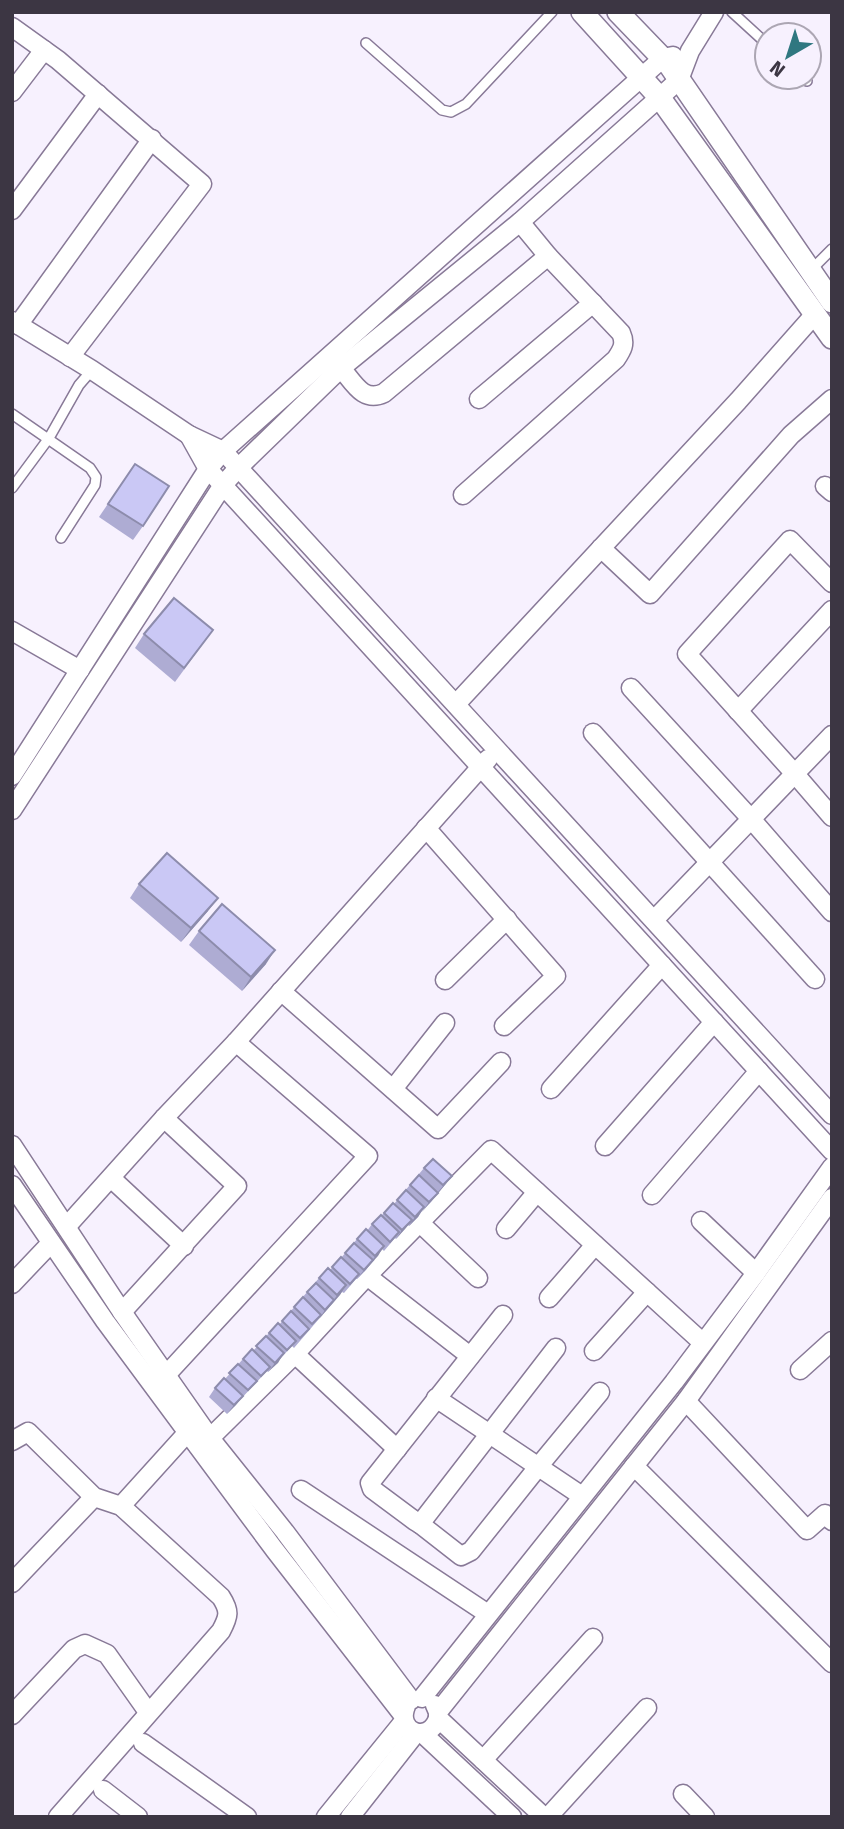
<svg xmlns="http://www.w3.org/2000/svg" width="844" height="1829" viewBox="0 0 844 1829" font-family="'Fira Sans',sans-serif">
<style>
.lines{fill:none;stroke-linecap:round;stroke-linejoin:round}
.service-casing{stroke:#887997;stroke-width:12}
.minor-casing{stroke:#887997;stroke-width:21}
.tertiary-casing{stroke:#887997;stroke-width:24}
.service{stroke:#fff;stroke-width:9}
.minor{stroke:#fff;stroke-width:18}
.tertiary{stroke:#fff;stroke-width:21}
.wall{fill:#aeacd3}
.shaded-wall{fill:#8d8cac}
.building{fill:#cac8f5;stroke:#8d8cac;stroke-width:2}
</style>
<rect width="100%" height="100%" fill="#f7f1fe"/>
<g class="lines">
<defs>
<g id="service">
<path d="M732,12L767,44"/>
<path d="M366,43L442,110L451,112L466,104L552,12"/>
<path d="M802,77L807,81"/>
<path d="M811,270L832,249"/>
<path d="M12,414L90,468L96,477L95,485L61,538"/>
<path d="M12,488L49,438L79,385L92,370"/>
</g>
<g id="minor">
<path d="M12,27L58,60L202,184L70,357"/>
<path d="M12,92L44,50"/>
<path d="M12,210L98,94"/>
<path d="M12,321L92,370L189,435L223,451L832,1115"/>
<path d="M18,325L152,139"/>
<path d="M341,368C354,383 363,403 384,393L548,256"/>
<path d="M479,399L593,303"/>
<path d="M189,435L208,469L832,1151"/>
<path d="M825,486L832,492"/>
<path d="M463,495L616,359C622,350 626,344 621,333L548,256L520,222"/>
<path d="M601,548L650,594L791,435L832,399"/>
<path d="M832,583L790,540L687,654L795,774L832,817"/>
<path d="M12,631L80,670"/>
<path d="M631,688L752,820L832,912"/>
<path d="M456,704L738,401L815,314"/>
<path d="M738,711L832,610"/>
<path d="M593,733L815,979"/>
<path d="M12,776L208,469L223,451L663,58L673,56"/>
<path d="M12,810L223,485L239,467L341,368L520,222L679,80L690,51L714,12"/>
<path d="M426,828L556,976L504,1026"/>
<path d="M654,920L832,735"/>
<path d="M445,980L507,919"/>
<path d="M281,991L438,1129L501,1062"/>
<path d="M393,1089L445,1023"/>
<path d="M551,1089L662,965"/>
<path d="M12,1145L122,1312L210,1438L285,1532L411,1700"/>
<path d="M605,1146L714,1022"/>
<path d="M111,1178L184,1246"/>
<path d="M12,1185L105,1321L274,1549L403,1715"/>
<path d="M652,1195L759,1071"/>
<path d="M701,1221L756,1273"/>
<path d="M420,1223L478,1278"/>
<path d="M67,1226L164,1118L236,1042L488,759"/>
<path d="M506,1229L537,1192"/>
<path d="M367,1276L470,1356"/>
<path d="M12,1284L51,1243"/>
<path d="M549,1298L595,1245"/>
<path d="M122,1312L237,1186L164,1118"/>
<path d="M503,1315L370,1483L372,1489L415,1521L420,1524L556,1348"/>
<path d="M594,1351L647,1292"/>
<path d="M295,1354L397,1449"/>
<path d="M800,1370L832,1341"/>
<path d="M167,1374L368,1156L236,1042"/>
<path d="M436,1398L582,1496"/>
<path d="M686,1401L807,1530L825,1514L832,1521"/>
<path d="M12,1441L28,1432L94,1497L121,1506L221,1597C230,1611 229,1616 221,1631L58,1817"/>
<path d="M198,1446L210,1438L295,1354L367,1276L491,1150L703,1343"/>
<path d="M634,1466L832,1663"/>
<path d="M301,1490L488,1614"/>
<path d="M121,1506L188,1432"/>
<path d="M420,1524L461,1556L471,1551L538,1467L600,1392"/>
<path d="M12,1583L94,1497"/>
<path d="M422,1698L674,1382L756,1273L832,1167"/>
<path d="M435,1705L438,1712V1718L544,1817"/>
<path d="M406,1706C395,1732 429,1745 438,1718"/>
<path d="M438,1712L686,1401L832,1198"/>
<path d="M12,1715L74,1649L85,1644L107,1654L148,1712"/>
<path d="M422,1733L512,1817"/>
<path d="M143,1743L247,1817"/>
<path d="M483,1760L593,1638"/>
<path d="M103,1790L138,1817"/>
<path d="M683,1794L705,1817"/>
<path d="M326,1817L404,1721"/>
<path d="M350,1817L416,1733"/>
<path d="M548,1817L647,1708"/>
</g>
<g id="tertiary">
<path d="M582,12L660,98L832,338"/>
<path d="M618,12L670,66L832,302"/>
</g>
</defs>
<use href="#service" class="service-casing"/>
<use href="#minor" class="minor-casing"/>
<use href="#tertiary" class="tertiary-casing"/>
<use href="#service" class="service"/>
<use href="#minor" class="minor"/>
<use href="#tertiary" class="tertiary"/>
</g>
<g class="wall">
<path d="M135,464L143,526L133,540L99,517Z"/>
<path d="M213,630L175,682L135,648L144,634Z"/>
<path d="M139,884L208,911L181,942L130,898Z"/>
<path d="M199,931L266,964L242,991L189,945Z"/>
<path d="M424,1168L452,1176L431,1202L422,1211L418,1217L409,1226L408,1225L396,1239L395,1238L384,1251L382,1249L366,1270L357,1279H356L344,1293L342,1292L294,1348L292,1346L268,1372L267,1371L227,1414L209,1397L215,1388L225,1379L243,1359L253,1351L269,1333L279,1325L319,1278L330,1270L341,1258L357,1239L367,1231L372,1224L394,1204Z"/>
</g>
<g class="shaded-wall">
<path d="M218,898L208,911L181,942L191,928Z"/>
<path d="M275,950L266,964L242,991L251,977Z"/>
<path d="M452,1176L445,1185L422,1212L429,1202Z"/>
<path d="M424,1207L418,1217L409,1226L415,1217Z"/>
<path d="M412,1220L405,1229L396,1239L402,1230Z"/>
<path d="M384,1246L378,1256L357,1279L364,1270Z"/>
<path d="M346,1285L340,1295L319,1319L325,1310Z"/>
<path d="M284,1353L278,1363L268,1372L275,1363Z"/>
<path d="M243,1396L236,1405L227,1414L234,1405Z"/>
</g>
<g class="building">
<path d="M135,464L169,486L143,526L108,504Z"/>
<path d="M174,598L213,630L184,668L144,634Z"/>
<path d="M167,853L218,898L191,928L139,884Z"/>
<path d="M222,904L275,950L251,977L199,931Z"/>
<path d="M433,1159L452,1176L443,1185L424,1168Z"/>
<path d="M419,1175L438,1193L429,1202L410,1185Z"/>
<path d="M406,1190L424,1207L415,1217L397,1200Z"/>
<path d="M393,1203L412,1220L402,1230L384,1213Z"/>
<path d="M381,1215L399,1232L390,1242L372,1224Z"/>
<path d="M366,1229L384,1246L375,1256L357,1239Z"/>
<path d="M354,1243L373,1260L364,1270L345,1253Z"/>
<path d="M341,1257L359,1274L350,1284L332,1267Z"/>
<path d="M328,1268L346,1285L337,1295L319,1278Z"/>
<path d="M316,1283L334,1300L325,1310L307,1292Z"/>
<path d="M303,1297L321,1315L312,1324L294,1307Z"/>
<path d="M291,1311L309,1329L300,1338L282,1321Z"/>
<path d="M278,1323L296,1341L287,1350L269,1333Z"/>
<path d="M266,1336L284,1353L275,1363L256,1346Z"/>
<path d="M252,1349L270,1367L261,1376L243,1359Z"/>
<path d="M238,1364L257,1381L248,1390L229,1373Z"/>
<path d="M224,1378L243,1396L234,1405L215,1388Z"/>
</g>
<rect width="844" height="1829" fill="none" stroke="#3c3643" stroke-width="28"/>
<g transform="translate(788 56) rotate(219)"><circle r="33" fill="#f7f1fe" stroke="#aca6b3" stroke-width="2"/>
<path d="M0-5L12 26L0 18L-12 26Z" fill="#2f7780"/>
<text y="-10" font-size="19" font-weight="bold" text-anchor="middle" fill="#3c3643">N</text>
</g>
</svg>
